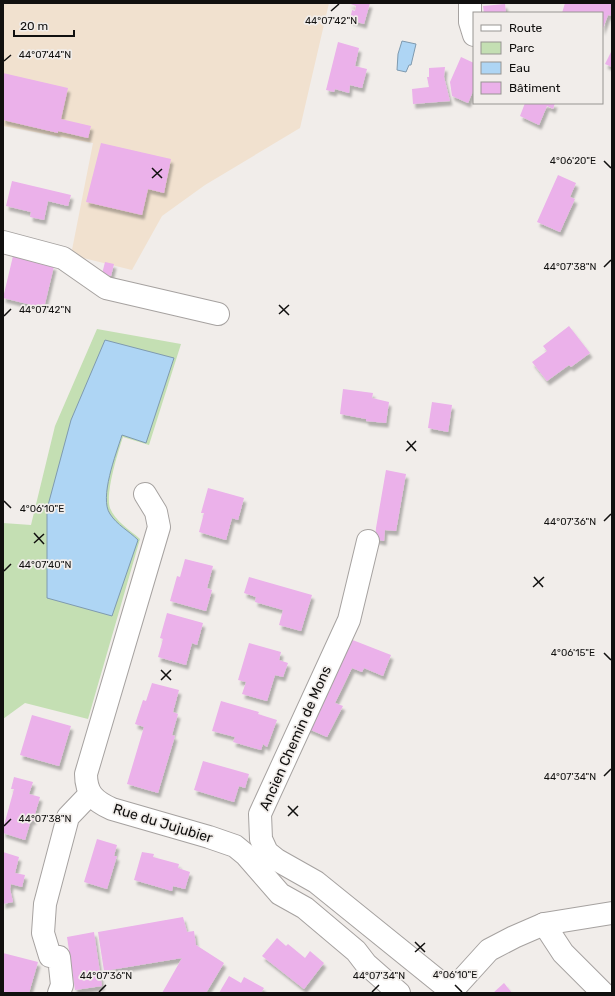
<svg xmlns="http://www.w3.org/2000/svg" width="615" height="996" viewBox="0 0 615 996" font-family="Rubik,sans-serif">
<style>
.commercial{fill:#f1e1cf}
.green{fill:#c4dfb3}
.water{fill:#aed5f4;stroke:#7f9aaf}
.building{fill:#ebb1ea;filter:url(#shadow)}
.lines{fill:none;stroke-linecap:round;stroke-linejoin:round}
.minor-casing{stroke:#a6a2a0;stroke-width:24}
.minor{stroke:#fff;stroke-width:22}
.ticks{fill:none;stroke:#11100f;stroke-width:1.5}
.labels{text-anchor:middle;stroke-width:3.5;stroke-linejoin:round;paint-order:stroke}
.street-label{font-size:14px;fill:#11100f;stroke:#f1edea}
.ticks-label{font-size:10px;text-anchor:middle;fill:#11100f;stroke:#f1edea;stroke-width:3.5;stroke-linejoin:round;paint-order:stroke}
</style>
<defs>
<filter id="shadow"><feDropShadow dx="2.5" dy="4.5" stdDeviation="1" flood-color="#0004"/></filter>
</defs>
<rect width="100%" height="100%" fill="#f1edea"/>
<path class="commercial" d="M3,3H329L300,128L205,185L162,216L132,270L71,255L93,143L3,126Z"/>
<path class="green" d="M97,329L181,344L149,445L123,437C118,452 105,494 110,508C115,521 130,530 140,539L88,719L25,703L3,719V523L31,525L55,426Z"/>
<g class="water">
<path d="M402,41L416,44L411,65H409L406,72L397,70L398,54Z"/>
<path d="M105,340L174,358L146,443L122,435C116,454 99,498 110,514C117,525 129,531 138,540L112,616L47,598V509L71,420Z"/>
</g>
<g class="building">
<path d="M348,3H370L364,24L350,20L352,10L355,11L356,6Z"/>
<path d="M565,3H612V16L608,15L602,31V13H562Z"/>
<path d="M505,4L506,13H484L483,6Z"/>
<path d="M338,42L359,48L355,66L367,69L362,88L350,85L349,93L335,89L334,92L326,90Z"/>
<path d="M612,50V67L605,64Z"/>
<path d="M461,57L474,63V89L468,103L452,96L450,82Z"/>
<path d="M445,67L444,77L450,101L413,104L412,89L429,87L427,77H429V68Z"/>
<path d="M3,73L68,88L61,119L91,126L88,138L58,131V133L3,120Z"/>
<path d="M525,103H555L553,109L547,106L539,125L520,116Z"/>
<path d="M101,143L171,159L164,193L148,189L142,215L86,202Z"/>
<path d="M558,175L576,183L570,197L575,199L560,232L537,222Z"/>
<path d="M12,181L71,195L68,206L48,201L44,220L30,217L31,212L6,206Z"/>
<path d="M13,256L54,266L44,308L3,298Z"/>
<path d="M105,262L114,264L111,276L102,274Z"/>
<path d="M569,326L590,353L571,367L569,365L547,381L532,362L547,351L543,346Z"/>
<path d="M343,389L373,393L372,398L389,402L386,423L366,421V419L340,414Z"/>
<path d="M432,402L452,405L448,432L428,428Z"/>
<path d="M386,470L406,474L396,531L385,530L384,541L375,539L376,528Z"/>
<path d="M208,488L244,498L238,520L232,518L226,540L199,532L204,513H201Z"/>
<path d="M185,559L213,566L207,588L212,590L206,611L170,601L177,576L180,577Z"/>
<path d="M249,577L312,595L301,631L279,625L283,610L255,602L256,597L244,593Z"/>
<path d="M167,613L203,623L197,645L192,643L186,665L158,657L163,639L160,638Z"/>
<path d="M350,639L391,655L383,676L364,668L362,672L352,668L335,703L343,706L327,737L304,727Z"/>
<path d="M249,643L281,652L279,660L288,663L283,677L275,675L267,701L242,694L246,682L238,680Z"/>
<path d="M152,683L179,690L173,712L178,714L172,735L175,736L158,793L127,784L144,727L135,724L143,700L146,701Z"/>
<path d="M221,701L259,712L258,714L277,720L267,747L263,744L261,750L233,742L235,737L212,731Z"/>
<path d="M32,715L71,726L59,766L20,755Z"/>
<path d="M203,761L249,774L245,788L239,786L234,802L194,790Z"/>
<path d="M14,777L33,782L29,794L40,797L33,821L31,820L25,840L3,833V829L14,789H11Z"/>
<path d="M97,839L117,845L114,856H117L107,889L84,882Z"/>
<path d="M3,852L19,857L15,873L25,875L22,887L11,884L10,889L13,902L3,904Z"/>
<path d="M142,852L154,854L153,857L179,864L178,868L190,872L185,889L173,886L172,891L134,880Z"/>
<path d="M183,917L187,932L194,931L196,945L224,963L206,993H162L182,958L104,971L98,932Z"/>
<path d="M94,932L102,986L75,990L67,937Z"/>
<path d="M277,938L286,946L288,944L305,958L310,951L324,963L304,989L262,956Z"/>
<path d="M3,953L38,962L29,993H3Z"/>
<path d="M229,976L241,983L244,977L264,988L261,993H219Z"/>
<path d="M504,983L512,993H493Z"/>
</g>
<g class="lines">
<defs>
<g id="minor">
<path d="M470,3V22L474,35"/>
<path d="M3,242L63,258L106,288L218,314"/>
<path d="M145,494L156,512L159,527L86,774C86,793 94,801 112,809L209,837L235,846L246,855L280,894L305,908L356,951L366,964L399,993"/>
<path d="M368,541L349,620L260,814L261,839L267,852L277,860L316,882L451,991"/>
<path d="M544,924L563,953L603,993"/>
<path d="M59,993L62,985L59,957L50,956L43,933L45,904L68,817L90,794"/>
<path d="M450,993L489,950L514,937L544,924L612,913"/>
</g>
</defs>
<use href="#minor" class="minor-casing"/>
<use href="#minor" class="minor"/>
</g>
<path class="ticks" d="M331,11L339,4M4,61L11,55M604,161L611,168M152,168L162,178M152,178L162,169M604,267L611,260M279,305L289,315M279,314L289,305M4,316L11,309M407,441L416,451M406,451L416,441M4,501L11,508M604,521L611,514M34,533L44,544M34,543L44,534M4,571L11,564M534,577L543,587M533,587L544,577M604,653L611,660M161,670L171,680M161,680L171,670M604,776L611,769M288,806L298,816M288,816L298,806M4,826L11,819M415,942L425,952M415,952L425,943M455,985L462,992M99,992L106,985M372,992L379,985"/>
<g class="labels">
<g class="street-label">
<text transform="translate(295 738) rotate(-66)" y="5">Ancien Chemin de Mons</text>
<text transform="translate(163 823) rotate(17)" y="5">Rue du Jujubier</text>
</g>
</g>
<g class="ticks-label">
<text x="331" y="24">44°07'42"N</text>
<text x="45" y="58">44°07'44"N</text>
<text x="573" y="164">4°06'20"E</text>
<text x="570" y="270">44°07'38"N</text>
<text x="45" y="313">44°07'42"N</text>
<text x="42" y="512">4°06'10"E</text>
<text x="570" y="525">44°07'36"N</text>
<text x="45" y="568">44°07'40"N</text>
<text x="573" y="656">4°06'15"E</text>
<text x="570" y="780">44°07'34"N</text>
<text x="45" y="822">44°07'38"N</text>
<text x="455" y="978">4°06'10"E</text>
<text x="106" y="979">44°07'36"N</text>
<text x="379" y="979">44°07'34"N</text>
</g>
<rect width="615" height="996" fill="none" stroke="#11100f" stroke-width="8"/>
<rect x="473" y="12" width="130" height="92" fill="#f1edea" stroke="#979592"/>
<rect x="481" y="25" width="20" height="6" fill="#ffffff" stroke="#979592"/>
<text x="509" y="32" font-size="12" fill="#11100f">Route</text>
<rect x="481" y="42" width="20" height="12" fill="#c4dfb3" stroke="#979592"/>
<text x="509" y="52" font-size="12" fill="#11100f">Parc</text>
<rect x="481" y="62" width="20" height="12" fill="#aed5f4" stroke="#979592"/>
<text x="509" y="72" font-size="12" fill="#11100f">Eau</text>
<rect x="481" y="82" width="20" height="12" fill="#ebb1ea" stroke="#979592"/>
<text x="509" y="92" font-size="12" fill="#11100f">Bâtiment</text>
<path d="M14 30v6h60v-6" fill="none" stroke="#11100f" stroke-width="2"/>
<text x="20" y="30" font-size="12" fill="#11100f" stroke="#f1edea" stroke-width="3" paint-order="stroke">20 m</text>
</svg>
